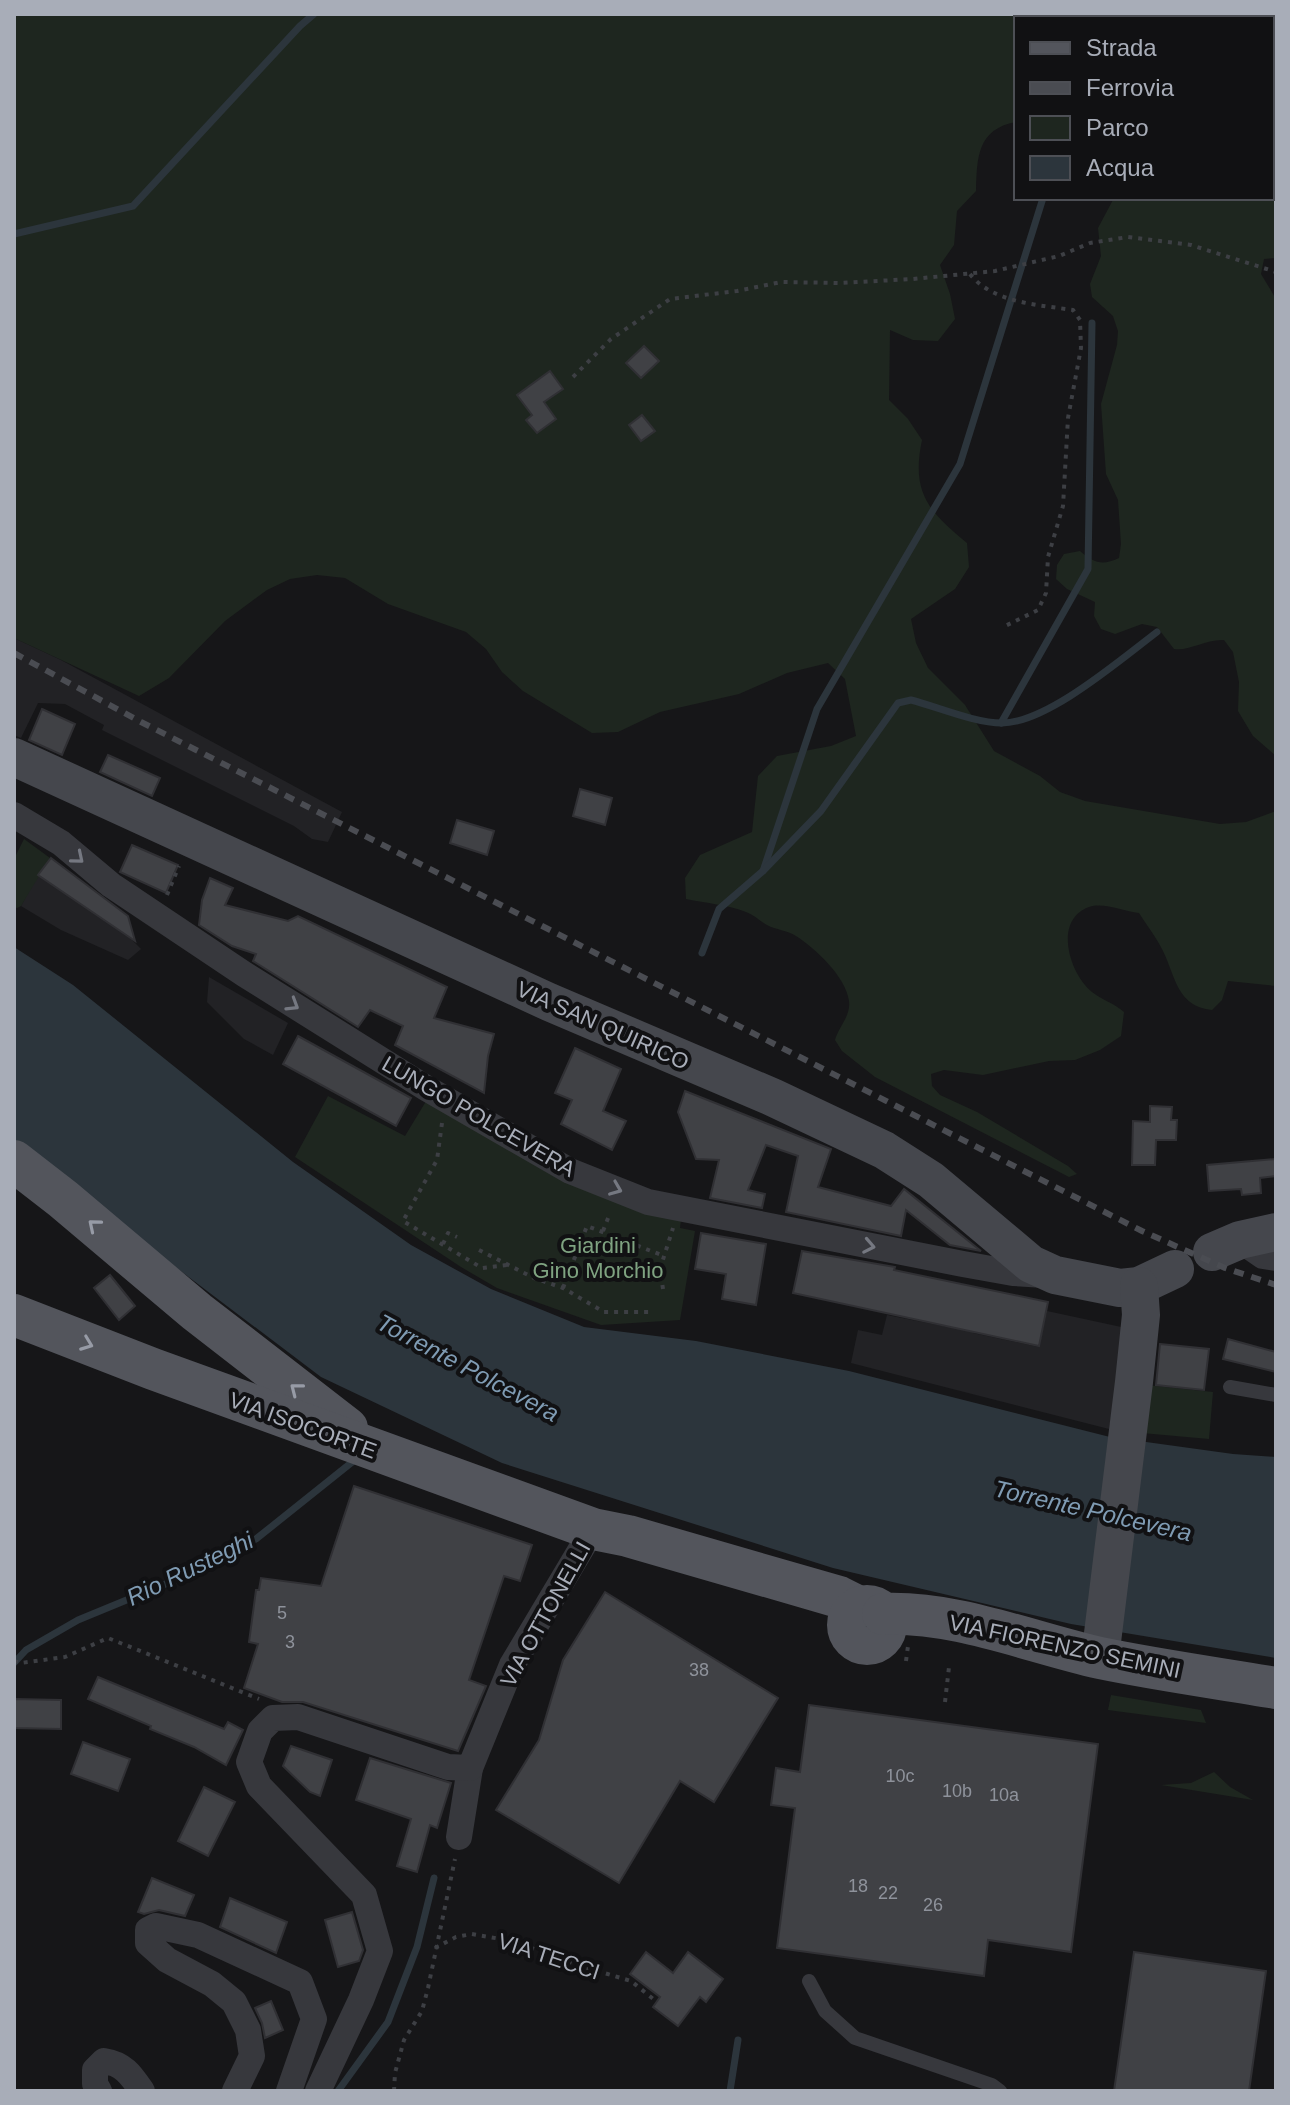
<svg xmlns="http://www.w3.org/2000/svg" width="1290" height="2105" viewBox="0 0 1290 2105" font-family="Arial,sans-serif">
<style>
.built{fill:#222225}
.green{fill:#1e261f}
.water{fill:#2c353c}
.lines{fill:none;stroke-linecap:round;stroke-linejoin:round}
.stream{stroke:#2c353c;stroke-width:7}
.building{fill:#404145;stroke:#303034;stroke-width:2}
.path{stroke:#3d3f44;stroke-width:4;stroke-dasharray:4 6;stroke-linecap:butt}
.lane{stroke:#37383d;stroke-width:14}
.street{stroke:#37383d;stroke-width:26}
.secondary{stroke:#45474d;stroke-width:38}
.primary{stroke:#53555c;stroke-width:42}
.rail{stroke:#4a4c52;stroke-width:6;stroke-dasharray:10 8;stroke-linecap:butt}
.oneway{stroke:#757881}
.oneway2{stroke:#979ba6}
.labels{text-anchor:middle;stroke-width:8;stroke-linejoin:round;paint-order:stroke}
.number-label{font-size:18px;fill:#8e929b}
.street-label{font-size:22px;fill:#a8adb8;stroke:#111113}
.park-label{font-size:22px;fill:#7fa381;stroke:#111113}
.water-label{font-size:24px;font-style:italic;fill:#7f9bb3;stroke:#111113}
</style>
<rect width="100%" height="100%" fill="#161618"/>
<g class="built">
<path d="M14,638L61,660L342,812L328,842L312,839L294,826L102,730L104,725L65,704L38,703L21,738L14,735Z"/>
<path d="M38,875L128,936L141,949L128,960L61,930L21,906Z"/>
<path d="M209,977L288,1023L273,1055L244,1039L207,1002Z"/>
<path d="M957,1283L982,1288L973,1333L1039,1347L1047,1311L1126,1328L1109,1429L851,1363L858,1330L882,1335L887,1315L948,1327Z"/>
</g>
<g class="green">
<path d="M14,14H1171L1174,18H1016V122C977,129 977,158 976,191L957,211L954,245L940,265L950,294L955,319L938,341L913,340L890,330L889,400L908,419L922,440C911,492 928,511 967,543L969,567L955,589L911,619L916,643L928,668L965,705L994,751L1040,776L1060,792L1085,801L1220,824L1246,822L1276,811V986L1228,981L1222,1000L1212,1010C1177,1006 1176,978 1163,951C1157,938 1147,926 1139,913C1123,911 1104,902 1089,907C1053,920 1069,973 1092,992C1102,1000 1114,1003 1124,1012L1121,1036L1100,1050L1075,1060L1049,1061L983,1075L944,1070L931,1074L932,1086L940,1095L977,1112L1068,1166L1077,1174L1069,1177L875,1077L842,1051L835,1040C839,1026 851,1016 849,1001C846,977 816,949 796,936C787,930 776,930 767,925C760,921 754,915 746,912C728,905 706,903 686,899L685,878L700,855L752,832L758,776L777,756L831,746L856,736L845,679L828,663L787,673L739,694L660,712L618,732L592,733L523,691L502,672L486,649L466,632L388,604L345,578L317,575L290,579L267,590L225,621L169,678L139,696L14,638Z"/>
<path d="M1272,110L1276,114V258L1264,259L1261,274L1276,299V756L1253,736L1238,711L1239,682L1233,652L1224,640C1205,639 1191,651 1174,649L1157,627L1142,624L1115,634L1101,629L1094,616L1095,602L1067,589L1056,579L1057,565L1064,554L1080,551C1094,563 1102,566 1119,558L1121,544L1118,500L1106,474L1101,404L1117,345L1118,331L1113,316L1092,297L1090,284L1101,256L1098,228L1114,198H1272Z"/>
<path d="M24,839L50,858L21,906L17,908L14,907V859Z"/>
<path d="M328,1096L405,1136L428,1098L681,1219L680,1228L695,1231L680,1320L601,1325L497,1288L461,1267L295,1157Z"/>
<path d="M1146,1385L1213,1392L1209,1439L1142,1433Z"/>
<path d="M1111,1695L1201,1710L1206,1723L1108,1710Z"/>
<path d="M1214,1772L1230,1787L1253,1800L1161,1785L1191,1783Z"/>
</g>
<path class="water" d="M14,947L73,985L293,1162L411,1245L491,1289L584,1327L696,1341L849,1371L1110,1437L1233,1454L1276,1457V1658L1071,1624L833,1568L502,1463L321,1377L14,1145Z"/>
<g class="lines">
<g class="stream">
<path d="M14,234L133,206L300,26L314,14"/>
<path d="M1001,723L1088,569L1092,323"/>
<path d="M763,871L817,709L960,464L1043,198"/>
<path d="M702,953L719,909L763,871L821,811L898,703L911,700C938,707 975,723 1002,723C1047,723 1120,660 1157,632"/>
<path d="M14,1663L26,1650L78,1620L180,1578L256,1539L356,1459"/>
<path d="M338,2091L388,2022L417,1947L434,1878"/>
<path d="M730,2091L738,2040"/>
</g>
</g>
<g class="building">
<path d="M644,346L659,361L641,378L626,363Z"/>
<path d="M550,371L563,389L544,402L556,419L537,433L526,420L532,415L517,395Z"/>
<path d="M642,415L655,431L641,441L629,425Z"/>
<path d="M42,709L75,724L62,755L29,740Z"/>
<path d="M108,755L160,778L152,796L100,772Z"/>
<path d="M580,789L612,798L605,825L573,816Z"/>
<path d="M457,820L494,831L487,855L450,843Z"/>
<path d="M132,845L178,865L166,893L120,872Z"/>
<path d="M51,858L128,916L135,941L38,875Z"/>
<path d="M210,878L233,888L225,905L288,921L298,916L447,987L434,1018L494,1034L488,1056L484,1093L395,1045L403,1026L370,1010L358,1027L253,961L256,954L232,946L199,925L202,900Z"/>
<path d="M298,1036L411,1098L396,1126L283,1064Z"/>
<path d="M575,1048L621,1069L603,1111L626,1121L612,1150L561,1124L572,1100L555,1093Z"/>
<path d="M685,1091L831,1149L818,1187L891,1206L904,1189L981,1251L950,1245L906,1210L901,1236L786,1212L798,1156L766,1145L748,1190L765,1194L762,1208L710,1198L719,1160L696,1159L678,1112Z"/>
<path d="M1150,1106L1172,1107L1171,1120H1177L1176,1140H1156L1155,1165H1132L1133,1121L1150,1122Z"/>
<path d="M1276,1159V1176L1260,1178L1261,1193L1242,1195L1241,1189L1209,1191L1207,1165Z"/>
<path d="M701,1233L766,1244L756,1305L722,1299L726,1274L695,1269Z"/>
<path d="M802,1251L895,1267L894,1270L1048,1302L1039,1346L793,1293Z"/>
<path d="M110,1275L135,1306L119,1320L94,1288Z"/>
<path d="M1228,1339L1276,1352V1372L1223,1359Z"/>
<path d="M1160,1344L1209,1349L1204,1390L1156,1385Z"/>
<path d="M354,1486L532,1545L520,1581L504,1576L469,1680L486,1686L458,1751L303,1702H282L244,1688L258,1644L249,1642L256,1590H259L261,1578L321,1586Z"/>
<path d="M605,1592L778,1698L714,1802L680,1781L619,1883L496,1810L539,1740L563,1660Z"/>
<path d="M98,1677L224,1729L228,1722L243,1730L226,1765L194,1747L150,1729L151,1726L88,1699Z"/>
<path d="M14,1699L61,1700V1729L14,1728Z"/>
<path d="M809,1705L1098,1744L1071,1952L988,1940L984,1976L777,1948L795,1808L771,1805L776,1768L800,1772Z"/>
<path d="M83,1742L130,1759L118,1791L71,1774Z"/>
<path d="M291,1746L332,1760L320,1796L310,1792L283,1766Z"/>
<path d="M370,1758L451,1783L437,1828L430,1825L417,1872L397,1866L411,1819L356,1800Z"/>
<path d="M204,1787L235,1802L208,1856L178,1841Z"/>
<path d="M152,1878L194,1895L185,1916L159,1910L144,1914L138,1912Z"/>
<path d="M230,1898L287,1922L276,1953L220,1927Z"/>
<path d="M352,1912L363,1950L359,1961L338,1967L325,1920Z"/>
<path d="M646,1952L673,1973L688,1952L723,1979L706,2002L700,1997L678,2026L653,2007L660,1997L630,1974Z"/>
<path d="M1134,1952L1266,1971L1249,2091H1114Z"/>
<path d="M271,2001L283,2030L265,2038L262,2023L255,2008Z"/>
</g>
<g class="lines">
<g class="path">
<path d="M1164,14L1167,18"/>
<path d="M1272,163L1276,171"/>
<path d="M970,274C992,303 1040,305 1073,310L1080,320L1081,348L1068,418L1063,506L1048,557L1046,593L1038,610L1003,627"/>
<path d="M573,377L611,339L670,299L737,291L781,282L840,283L913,279L995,271L1059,256L1090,243L1128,237L1191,245L1276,272"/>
<path d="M167,895L179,866"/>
<path d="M442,1123L437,1160L403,1221L482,1268L507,1265"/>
<path d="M603,1231L610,1213"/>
<path d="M443,1244L448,1233L457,1237"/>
<path d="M479,1250L534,1278L563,1288L604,1312H653"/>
<path d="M563,1288L587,1226L664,1256"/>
<path d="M663,1289L660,1269L673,1228"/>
<path d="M14,1661L21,1663L65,1657L108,1638L259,1699"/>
<path d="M906,1661L908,1646"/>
<path d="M945,1702L949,1667"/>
<path d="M435,1948L456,1937L472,1934L512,1941L584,1967L631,1981L657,2002"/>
<path d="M394,2091L395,2073L404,2040L422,2011L428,1988L455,1859"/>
</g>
<g class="lane">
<path d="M1230,1387L1276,1395"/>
<path d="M809,1981L825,2011L855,2038L992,2085L1000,2091"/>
</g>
<g class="street">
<path d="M14,815L61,843L111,885L244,974L426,1088L570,1171L648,1202L963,1264L1013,1273L1045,1275"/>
<path d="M1240,1240L1263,1256L1276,1258"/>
<path d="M459,1837L470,1768"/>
<path d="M99,2091L95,2084V2070L104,2061C124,2064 131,2075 142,2091"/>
<path d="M235,2091L252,2056L248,2030L234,2002L212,1984L167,1960L148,1943V1930L156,1926L198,1935L300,1982L314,2019L289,2091"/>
<path d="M318,2091L361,2000L380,1951L364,1895L259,1786L249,1762L260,1731L273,1718L298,1717L448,1767L470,1768L512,1665L593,1529"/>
</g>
<g class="secondary">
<path d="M14,757L549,1002L772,1097L884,1150L931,1180L1031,1264L1055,1275L1120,1288L1139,1286L1175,1269"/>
<path d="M1212,1252L1240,1240L1276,1232"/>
<path d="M1100,1658L1134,1382L1141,1315L1139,1286"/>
</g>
<g class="primary">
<path d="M14,1161L63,1199L197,1312L347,1428"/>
<path d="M14,1315L153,1369L593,1529L628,1536L839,1597L859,1607"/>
<circle cx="867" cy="1625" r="19"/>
<path d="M883,1614C956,1611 1029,1642 1100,1658C1158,1670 1217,1678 1276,1688"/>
</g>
<path class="rail" d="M14,653L141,722L1142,1231L1225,1268L1276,1285"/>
</g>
<defs><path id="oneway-chevron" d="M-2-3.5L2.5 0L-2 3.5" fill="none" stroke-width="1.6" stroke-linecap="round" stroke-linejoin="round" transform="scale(2)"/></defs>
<g class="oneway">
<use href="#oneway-chevron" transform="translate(78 858) rotate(40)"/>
<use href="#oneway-chevron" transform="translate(293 1005) rotate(32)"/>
<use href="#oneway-chevron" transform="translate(616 1189) rotate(22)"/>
<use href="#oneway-chevron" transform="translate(869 1246) rotate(11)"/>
</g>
<g class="oneway2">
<use href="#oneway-chevron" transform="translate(94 1225) rotate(-140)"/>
<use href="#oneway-chevron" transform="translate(87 1344) rotate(21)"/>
<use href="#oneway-chevron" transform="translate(296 1389) rotate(-142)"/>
</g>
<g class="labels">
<g class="number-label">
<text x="282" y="1619">5</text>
<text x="290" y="1648">3</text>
<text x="699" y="1676">38</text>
<text x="900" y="1782">10c</text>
<text x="957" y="1797">10b</text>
<text x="1004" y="1801">10a</text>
<text x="858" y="1892">18</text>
<text x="888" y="1899">22</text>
<text x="933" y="1911">26</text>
</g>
<g class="street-label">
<text transform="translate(603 1025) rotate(24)" y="8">VIA SAN QUIRICO</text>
<text transform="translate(479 1116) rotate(30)" y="8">LUNGO POLCEVERA</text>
<text transform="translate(303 1425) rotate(20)" y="8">VIA ISOCORTE</text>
<text transform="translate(545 1614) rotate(-61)" y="8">VIA OTTONELLI</text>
<text transform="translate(1065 1646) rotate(12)" y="8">VIA FIORENZO SEMINI</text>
<text transform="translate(549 1956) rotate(18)" y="8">VIA TECCI</text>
</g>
<g class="park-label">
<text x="598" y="1253">Giardini<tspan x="598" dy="25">Gino Morchio</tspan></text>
</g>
<g class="water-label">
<text transform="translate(468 1368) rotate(28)" y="8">Torrente Polcevera</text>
<text transform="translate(1093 1511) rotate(13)" y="8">Torrente Polcevera</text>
<text transform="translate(190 1569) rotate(-26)" y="8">Rio Rusteghi</text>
</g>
</g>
<rect width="1290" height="2105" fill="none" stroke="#a8adb8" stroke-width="32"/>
<rect x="1014" y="16" width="260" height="184" fill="#111113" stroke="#4d4f55" stroke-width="2"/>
<rect x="1030" y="42" width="40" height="12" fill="#53555c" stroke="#4d4f55" stroke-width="2"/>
<text x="1086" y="56" font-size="24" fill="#a8adb8">Strada</text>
<rect x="1030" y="82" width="40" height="12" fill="#4a4c52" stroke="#4d4f55" stroke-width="2"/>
<text x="1086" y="96" font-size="24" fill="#a8adb8">Ferrovia</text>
<rect x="1030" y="116" width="40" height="24" fill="#1e261f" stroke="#4d4f55" stroke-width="2"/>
<text x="1086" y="136" font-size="24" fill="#a8adb8">Parco</text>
<rect x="1030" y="156" width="40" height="24" fill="#2c353c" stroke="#4d4f55" stroke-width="2"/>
<text x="1086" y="176" font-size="24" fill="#a8adb8">Acqua</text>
</svg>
